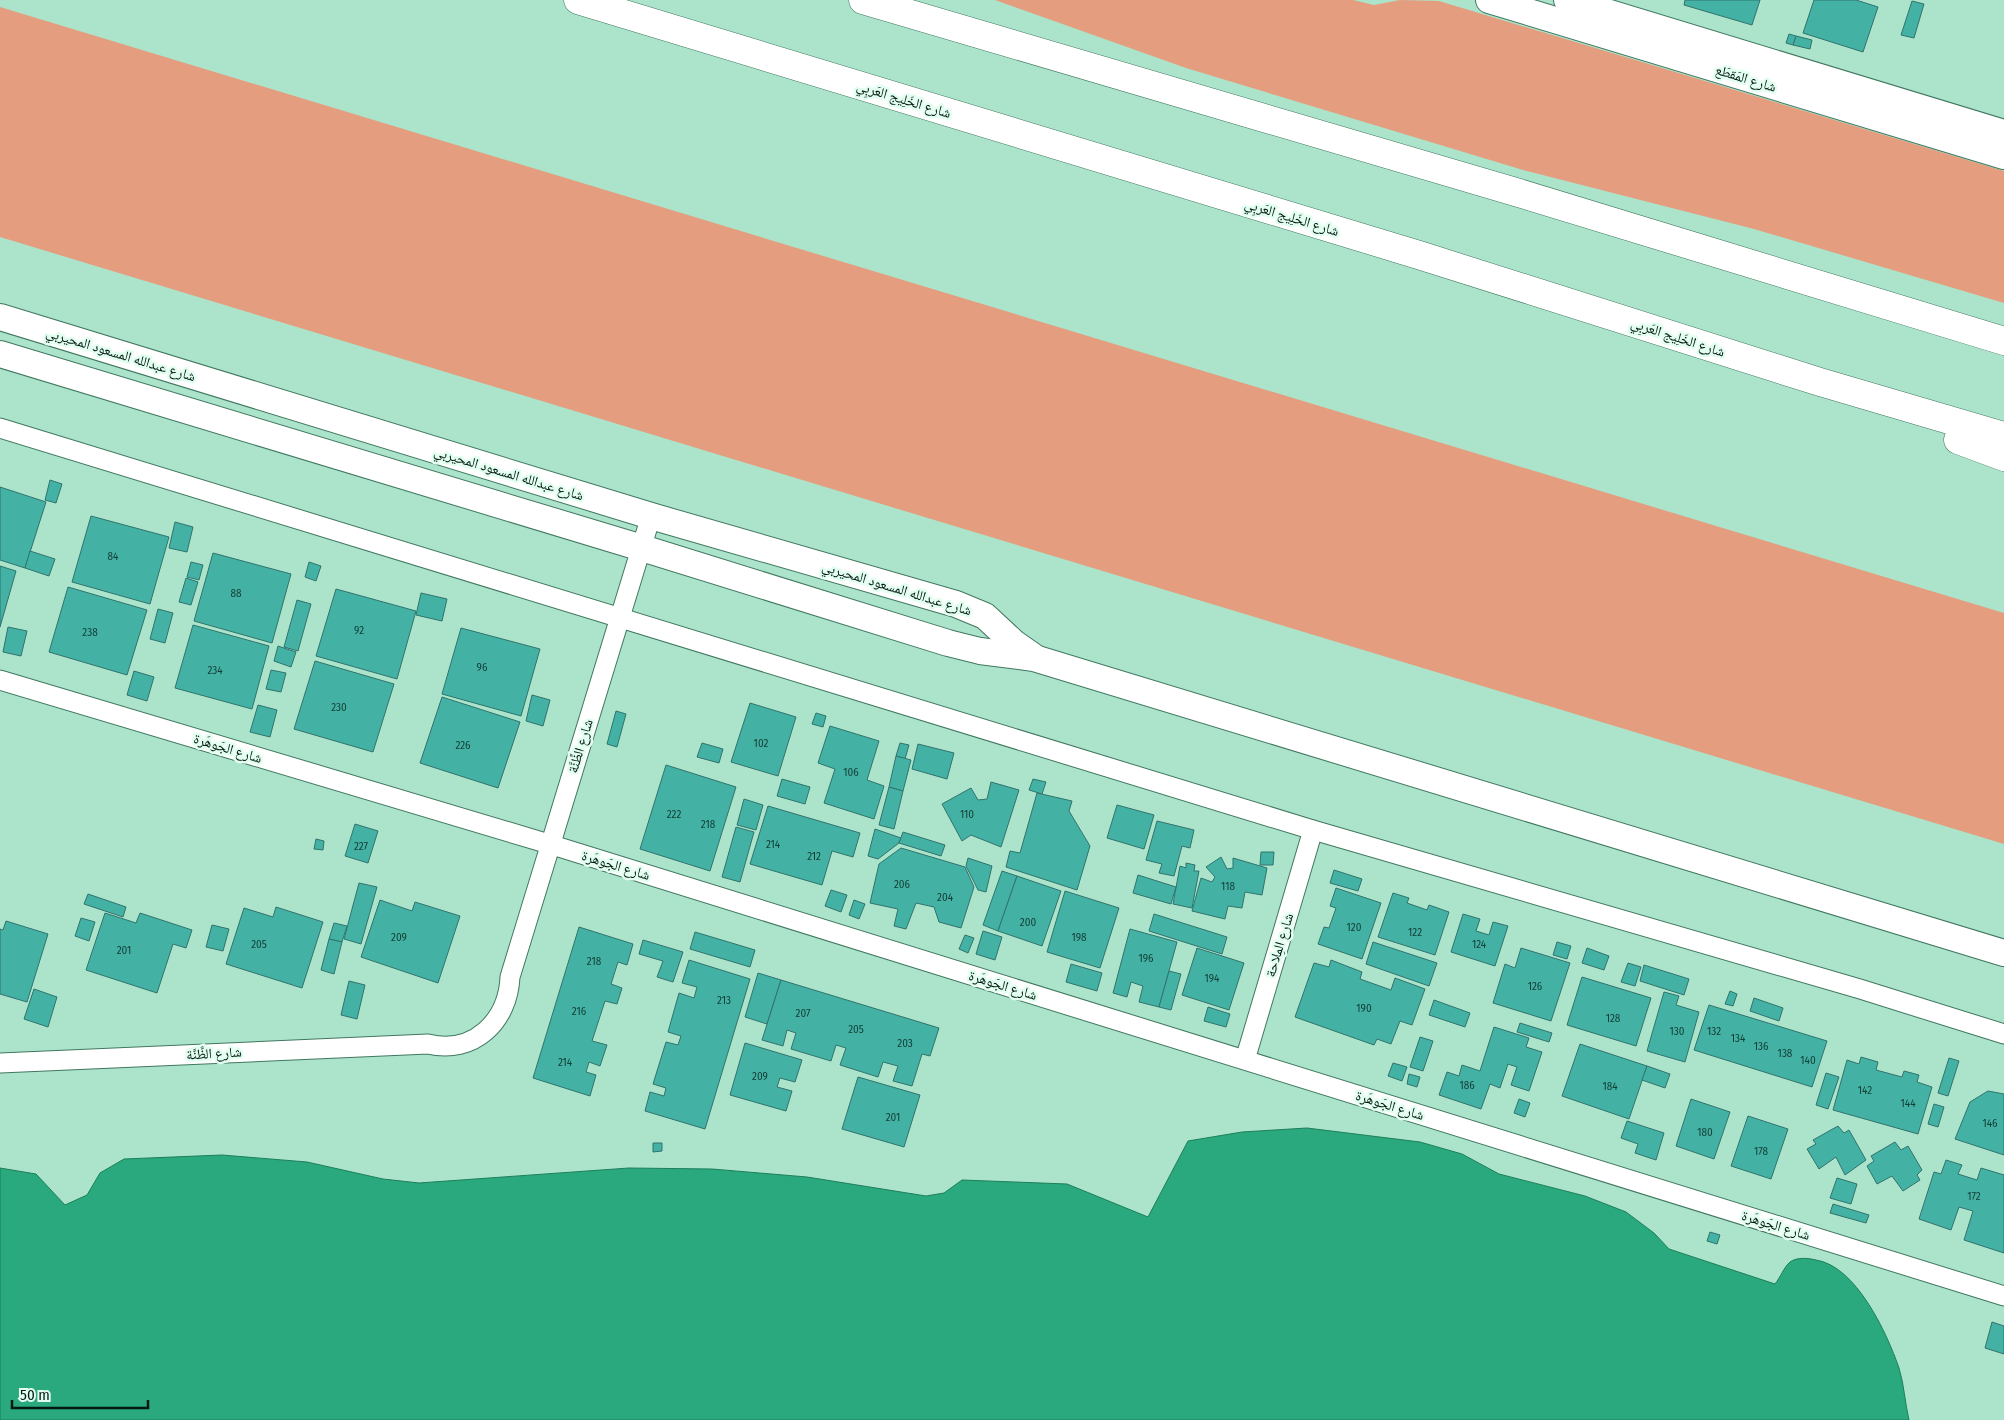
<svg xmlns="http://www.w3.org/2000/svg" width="2004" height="1420" viewBox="0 0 2004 1420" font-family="'Fira Sans Condensed','Noto Naskh Arabic',sans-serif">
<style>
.green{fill:#e49e7f}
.water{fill:#29a97d;stroke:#1e7e5c}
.building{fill:#43b2a5;stroke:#31736c}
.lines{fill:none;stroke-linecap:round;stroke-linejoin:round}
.street-casing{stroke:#417760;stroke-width:21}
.secondary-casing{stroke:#417760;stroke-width:28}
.highway-casing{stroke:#417760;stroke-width:29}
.street{stroke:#fff;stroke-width:19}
.secondary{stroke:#fff;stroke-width:26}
.highway{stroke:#fff;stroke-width:28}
.labels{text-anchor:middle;stroke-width:5;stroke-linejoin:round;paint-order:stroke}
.number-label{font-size:11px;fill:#133e35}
.street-label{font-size:14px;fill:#031810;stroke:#e2fef0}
</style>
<rect width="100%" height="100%" fill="#abe4ca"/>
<g class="green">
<path d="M995,0H1353L1374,5L1400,0L1439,1L2004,171V303L1754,229L1523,170L1186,68Z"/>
<path d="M0,7L2004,613V844L0,237Z"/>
</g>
<path class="water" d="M1307,1128L1420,1142L1462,1154L1499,1174L1585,1196L1626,1212L1654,1233L1669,1249L1775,1284C1780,1278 1784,1267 1790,1262C1797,1257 1808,1258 1816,1260C1856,1266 1887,1333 1899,1368C1904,1384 1905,1403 1909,1420H0V1168L36,1174L65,1205L87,1195L100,1173L124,1159L222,1155L307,1162L383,1179L419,1183L629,1168L712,1169L807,1177L926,1196L944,1193L962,1180L1067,1184L1148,1217L1188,1141L1242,1132Z"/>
<g class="building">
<path d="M1685,0H1760L1752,25L1684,5Z"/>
<path d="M1814,0H1856L1878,7L1863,52L1803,33Z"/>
<path d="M1912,1L1924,4L1914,38L1901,35Z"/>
<path d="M1789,34L1796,36L1793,45L1786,43Z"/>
<path d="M1796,36L1812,40L1810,49L1793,45Z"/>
<path d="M50,480L62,484L56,503L45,500Z"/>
<path d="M0,487L46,502L25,568L0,560Z"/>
<path d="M91,516L169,537L150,604L72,582Z"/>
<path d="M175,522L193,527L187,552L169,548Z"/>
<path d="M30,551L55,559L49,576L25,568Z"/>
<path d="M213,553L291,574L272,643L194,621Z"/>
<path d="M191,562L203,565L199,580L187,577Z"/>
<path d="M309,562L321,566L316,581L305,577Z"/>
<path d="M0,566L16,571L0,627Z"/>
<path d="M186,578L198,582L191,605L179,602Z"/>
<path d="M68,587L147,610L127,675L49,652Z"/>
<path d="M336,589L416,611L397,679L316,656Z"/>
<path d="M421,593L447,599L442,621L416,615Z"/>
<path d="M297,600L311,604L298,651L284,647Z"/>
<path d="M158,609L173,613L165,643L150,639Z"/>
<path d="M193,625L269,646L252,709L175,688Z"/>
<path d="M8,627L27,631L21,656L3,652Z"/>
<path d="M461,628L540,649L521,716L442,694Z"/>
<path d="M278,646L296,652L291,667L274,661Z"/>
<path d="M315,661L394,684L373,752L294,729Z"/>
<path d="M271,670L286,673L281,692L266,689Z"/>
<path d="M134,671L154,677L147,701L127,695Z"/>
<path d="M532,695L550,700L543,726L526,721Z"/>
<path d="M442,697L520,722L498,788L420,763Z"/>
<path d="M750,703L796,717L778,776L731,762Z"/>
<path d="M258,705L277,710L270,737L250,732Z"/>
<path d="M616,711L626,714L617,747L607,744Z"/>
<path d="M816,713L826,716L823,727L812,724Z"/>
<path d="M830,726L879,741L867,780L884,786L874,819L824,803L835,769L818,763Z"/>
<path d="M702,743L723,749L719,763L697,757Z"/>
<path d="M900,743L909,745L905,759L896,756Z"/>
<path d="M918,744L954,753L947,779L912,769Z"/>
<path d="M896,756L911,760L903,791L889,787Z"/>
<path d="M666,765L736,787L710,871L640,849Z"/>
<path d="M782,779L810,787L805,804L777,796Z"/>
<path d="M1033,779L1046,782L1042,794L1029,790Z"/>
<path d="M991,782L1019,790L1001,847L971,835L962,841L942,804L971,788L978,800L987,799Z"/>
<path d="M889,787L903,791L894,829L879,825Z"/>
<path d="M1037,793L1072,801L1069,811L1090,846L1077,890L1006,867L1010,851L1020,853Z"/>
<path d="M744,799L763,805L756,830L737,825Z"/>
<path d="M1117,805L1154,815L1144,849L1107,838Z"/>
<path d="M768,806L860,833L853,857L832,851L822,885L750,864Z"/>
<path d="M1157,821L1194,830L1190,848L1182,846L1174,876L1159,873L1162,864L1146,860Z"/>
<path d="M355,824L378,831L368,863L345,856Z"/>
<path d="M736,827L754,832L740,882L722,877Z"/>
<path d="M875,829L901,838L899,843L878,859L868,856Z"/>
<path d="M903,832L945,845L941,856L899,843Z"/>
<path d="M316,839L324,841L323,850L314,849Z"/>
<path d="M901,848L965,867L974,887L961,928L939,922L934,907L916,903L906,929L894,926L898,909L870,903L879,864Z"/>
<path d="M1261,852H1274L1273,865H1260Z"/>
<path d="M1221,857L1227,869L1233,868V858L1267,868L1262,895L1245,892L1242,908L1228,906L1225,919L1192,911L1201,878L1212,882L1215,877L1206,867Z"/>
<path d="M968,858L992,866L986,892L978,890L966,866Z"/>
<path d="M1186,863L1195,865L1194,871H1199L1192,908L1173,904L1180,866L1186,868Z"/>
<path d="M1334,870L1362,879L1358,891L1330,883Z"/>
<path d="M1002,871L1017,876L998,931L983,925Z"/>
<path d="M1138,875L1176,887L1171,904L1133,893Z"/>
<path d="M1017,876L1061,891L1042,946L998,931Z"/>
<path d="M359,883L377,887L361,944L344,939Z"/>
<path d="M1336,888L1381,903L1362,959L1318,944L1324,927L1329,928L1336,908L1330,906Z"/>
<path d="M831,890L847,895L841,912L825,906Z"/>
<path d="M1065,891L1119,908L1100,968L1047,952Z"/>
<path d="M1393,893L1409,898L1407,903L1427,910L1429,905L1449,912L1435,955L1378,937Z"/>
<path d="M88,894L126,907L123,917L84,904Z"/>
<path d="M380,900L412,911L415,902L460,916L438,983L361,957Z"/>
<path d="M854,900L865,904L859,919L849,915Z"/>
<path d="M276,907L323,922L302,988L226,964L244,908L273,917Z"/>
<path d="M105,913L136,923L140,913L192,930L186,948L173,944L157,993L86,970Z"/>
<path d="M1154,914L1227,937L1222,954L1149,931Z"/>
<path d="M1463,914L1480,919L1476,931L1489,935L1493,922L1508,926L1495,966L1451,952Z"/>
<path d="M81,918L95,922L89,941L75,936Z"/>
<path d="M6,921L48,934L27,1002L0,994V929L3,930Z"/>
<path d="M334,923L347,926L342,942L329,939Z"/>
<path d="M212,925L229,929L223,951L206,947Z"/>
<path d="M579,927L633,944L627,965L618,962L611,984L622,988L617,1004L605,1001L592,1041L607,1045L600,1066L589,1062L586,1072L596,1075L590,1096L533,1078Z"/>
<path d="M1130,929L1177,942L1159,1007L1139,1002L1143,986L1131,982L1127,997L1113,993Z"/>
<path d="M983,931L1002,937L995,960L976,954Z"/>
<path d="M695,932L755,950L750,967L690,949Z"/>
<path d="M965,935L974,938L968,953L959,949Z"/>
<path d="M329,939L342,942L334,974L321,970Z"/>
<path d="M643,940L683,952L673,982L657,977L663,961L639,954Z"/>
<path d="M1373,942L1437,963L1429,986L1366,964Z"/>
<path d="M1557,942L1571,946L1567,959L1553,955Z"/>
<path d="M1197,948L1244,963L1229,1010L1182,995Z"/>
<path d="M1521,948L1570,963L1551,1021L1493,1003L1505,964L1515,968Z"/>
<path d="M1587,948L1609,956L1604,970L1582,963Z"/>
<path d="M689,960L750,979L705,1129L645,1111L650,1092L664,1096L666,1088L653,1084L666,1042L678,1045L681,1036L668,1032L679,993L694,998L697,987L682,983Z"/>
<path d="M1331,960L1362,972L1360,979L1391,990L1395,978L1425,989L1412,1025L1400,1021L1391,1044L1377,1039L1374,1045L1295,1017L1314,963L1329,967Z"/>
<path d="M1628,963L1641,967L1635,986L1621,982Z"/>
<path d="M1071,964L1102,973L1097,991L1066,982Z"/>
<path d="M1644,965L1689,979L1684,995L1640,981Z"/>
<path d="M1169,971L1181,974L1171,1010L1159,1007Z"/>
<path d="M758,973L781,980L767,1024L745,1017Z"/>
<path d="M1582,977L1651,998L1636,1046L1567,1025Z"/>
<path d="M781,980L939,1028L930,1056L922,1054L912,1086L893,1081L898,1066L883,1062L878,1077L840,1065L846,1048L836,1045L831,1061L791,1049L796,1033L787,1030L783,1046L762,1040Z"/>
<path d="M349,981L365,985L357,1019L341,1015Z"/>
<path d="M34,989L57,997L48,1027L24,1019Z"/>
<path d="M1730,991L1737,994L1733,1006L1725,1004Z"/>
<path d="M1664,992L1679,996L1676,1005L1699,1012L1685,1062L1647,1051Z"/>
<path d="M1754,998L1783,1008L1779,1021L1750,1011Z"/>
<path d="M1434,1000L1470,1013L1465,1027L1429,1015Z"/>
<path d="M1709,1005L1827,1041L1812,1087L1694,1050Z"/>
<path d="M1208,1007L1230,1014L1226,1027L1204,1021Z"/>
<path d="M1520,1023L1552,1033L1549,1042L1517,1032Z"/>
<path d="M1494,1027L1529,1038L1526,1047L1542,1052L1529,1091L1511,1085L1517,1067L1508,1064L1500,1088L1490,1084L1481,1109L1439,1095L1447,1072L1459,1076L1462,1065L1480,1071Z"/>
<path d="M1420,1037L1433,1041L1423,1071L1410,1067Z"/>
<path d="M745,1043L802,1060L795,1082L780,1078L777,1087L792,1091L786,1111L730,1095Z"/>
<path d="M1580,1044L1647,1066L1629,1119L1562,1096Z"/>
<path d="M1861,1057L1878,1062L1876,1070L1902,1077L1904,1071L1919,1075L1917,1082L1932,1087L1918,1134L1833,1110L1847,1060L1859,1064Z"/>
<path d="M1949,1058L1959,1061L1948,1096L1938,1093Z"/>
<path d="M1393,1063L1407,1067L1402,1081L1388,1076Z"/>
<path d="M1647,1066L1670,1074L1665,1088L1642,1080Z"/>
<path d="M1826,1073L1839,1077L1828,1109L1816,1105Z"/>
<path d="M1409,1074L1420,1077L1417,1087L1407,1084Z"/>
<path d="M858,1077L920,1095L904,1147L842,1129Z"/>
<path d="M1988,1091L2004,1094V1155L1955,1139L1970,1102Z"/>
<path d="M1519,1099L1530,1103L1525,1117L1514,1113Z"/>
<path d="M1691,1099L1730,1112L1714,1159L1676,1146Z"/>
<path d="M1934,1104L1944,1107L1938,1127L1928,1124Z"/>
<path d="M1748,1116L1788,1129L1771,1179L1731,1166Z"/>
<path d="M1627,1121L1664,1133L1656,1160L1635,1153L1638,1144L1621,1138Z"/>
<path d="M1838,1126L1844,1133L1849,1130L1866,1160L1845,1175L1836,1157L1819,1169L1807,1149L1816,1144L1813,1140Z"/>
<path d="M1895,1142L1901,1150L1908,1146L1922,1170L1917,1175L1920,1180L1903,1191L1892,1176L1877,1184L1867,1166L1874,1161L1871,1156Z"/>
<path d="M653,1143H662V1151L653,1152Z"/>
<path d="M1946,1160L1962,1165L1958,1174L1977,1180L1981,1168L2004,1175V1253L1964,1240L1973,1211L1959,1207L1951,1230L1919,1219L1934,1172L1941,1174Z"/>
<path d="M1837,1178L1857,1184L1851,1204L1830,1198Z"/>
<path d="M1833,1204L1869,1215L1866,1223L1830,1213Z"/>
<path d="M1710,1232L1720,1235L1717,1244L1707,1241Z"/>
<path d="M1992,1322L2004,1326V1354L1985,1348Z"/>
</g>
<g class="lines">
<defs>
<g id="street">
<path d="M0,428L1313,830L1860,989L2004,1034"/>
<path d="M0,680L549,844L2004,1296"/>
<path d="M1245,1060L1313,830"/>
<path d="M0,1063L428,1044C474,1055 508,1021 510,977L651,516"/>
</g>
<g id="secondary">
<path d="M1489,0L2004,156"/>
<path d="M1567,0L2004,133"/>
<path d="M0,317L651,516L956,604L985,616L1014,643L1034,657"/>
<path d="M0,354L642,548L948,643L980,651L1034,658L2004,953"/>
</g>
<g id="highway">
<path d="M578,0L1422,256L1820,382L2004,436"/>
<path d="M863,0L1519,193L2004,341"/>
<path d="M1958,440L2004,457"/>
</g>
</defs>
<use href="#street" class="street-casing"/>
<use href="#secondary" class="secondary-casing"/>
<use href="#highway" class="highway-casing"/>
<use href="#street" class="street"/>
<use href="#secondary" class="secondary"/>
<use href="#highway" class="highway"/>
</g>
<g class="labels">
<g class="number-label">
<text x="113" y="560">84</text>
<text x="236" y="597">88</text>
<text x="359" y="634">92</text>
<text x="90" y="636">238</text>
<text x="482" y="671">96</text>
<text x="215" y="674">234</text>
<text x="339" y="711">230</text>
<text x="761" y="747">102</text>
<text x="463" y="749">226</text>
<text x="851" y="776">106</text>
<text x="674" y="818">222</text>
<text x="967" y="818">110</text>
<text x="708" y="828">218</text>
<text x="773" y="848">214</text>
<text x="361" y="850">227</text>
<text x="814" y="860">212</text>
<text x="902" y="888">206</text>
<text x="1228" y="890">118</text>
<text x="945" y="901">204</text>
<text x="1028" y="926">200</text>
<text x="1354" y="931">120</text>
<text x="1415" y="936">122</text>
<text x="399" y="941">209</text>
<text x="1079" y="941">198</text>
<text x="259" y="948">205</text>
<text x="1479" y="948">124</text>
<text x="124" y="954">201</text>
<text x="1146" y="962">196</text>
<text x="594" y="965">218</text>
<text x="1212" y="982">194</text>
<text x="1535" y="990">126</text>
<text x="724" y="1004">213</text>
<text x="1364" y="1012">190</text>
<text x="579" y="1015">216</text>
<text x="803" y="1017">207</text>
<text x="1613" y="1022">128</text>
<text x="856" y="1033">205</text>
<text x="1677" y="1035">130</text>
<text x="1714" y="1035">132</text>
<text x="1738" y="1042">134</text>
<text x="905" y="1047">203</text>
<text x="1761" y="1050">136</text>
<text x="1785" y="1057">138</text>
<text x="1808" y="1064">140</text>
<text x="565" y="1066">214</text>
<text x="760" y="1080">209</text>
<text x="1467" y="1089">186</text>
<text x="1610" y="1090">184</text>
<text x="1865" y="1094">142</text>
<text x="1908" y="1107">144</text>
<text x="893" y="1121">201</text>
<text x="1990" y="1127">146</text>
<text x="1705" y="1136">180</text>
<text x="1761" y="1155">178</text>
<text x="1974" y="1200">172</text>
</g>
<g class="street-label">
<text transform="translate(1746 78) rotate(17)" y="5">شارع المَقطَع</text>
<text transform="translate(904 99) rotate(17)" y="5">شارع الخَلِيج العَربِي</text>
<text transform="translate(1292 217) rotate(17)" y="5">شارع الخَلِيج العَربِي</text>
<text transform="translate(1678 337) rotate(18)" y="5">شارع الخَلِيج العَربِي</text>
<text transform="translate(121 354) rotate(17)" y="5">شارع عبدالله المسعود المحيربي</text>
<text transform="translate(509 473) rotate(17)" y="5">شارع عبدالله المسعود المحيربي</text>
<text transform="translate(897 588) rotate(17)" y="5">شارع عبدالله المسعود المحيربي</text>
<text transform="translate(580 746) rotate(-73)" y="5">شارع الظَّنَّة</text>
<text transform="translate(228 748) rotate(17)" y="5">شارع الجَوهَرة</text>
<text transform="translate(616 865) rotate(17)" y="5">شارع الجَوهَرة</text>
<text transform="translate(1279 945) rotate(-73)" y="5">شارع المِلاحة</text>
<text transform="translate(1003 985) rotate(17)" y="5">شارع الجَوهَرة</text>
<text transform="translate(214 1053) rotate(-3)" y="5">شارع الظَّنَّة</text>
<text transform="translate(1390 1105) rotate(17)" y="5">شارع الجَوهَرة</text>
<text transform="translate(1776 1225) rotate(17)" y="5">شارع الجَوهَرة</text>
</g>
</g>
<path d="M12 1400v8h136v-8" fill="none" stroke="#031810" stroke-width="2.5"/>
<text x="20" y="1400" font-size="15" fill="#031810" stroke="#e2fef0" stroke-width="4" paint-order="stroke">50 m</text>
</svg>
